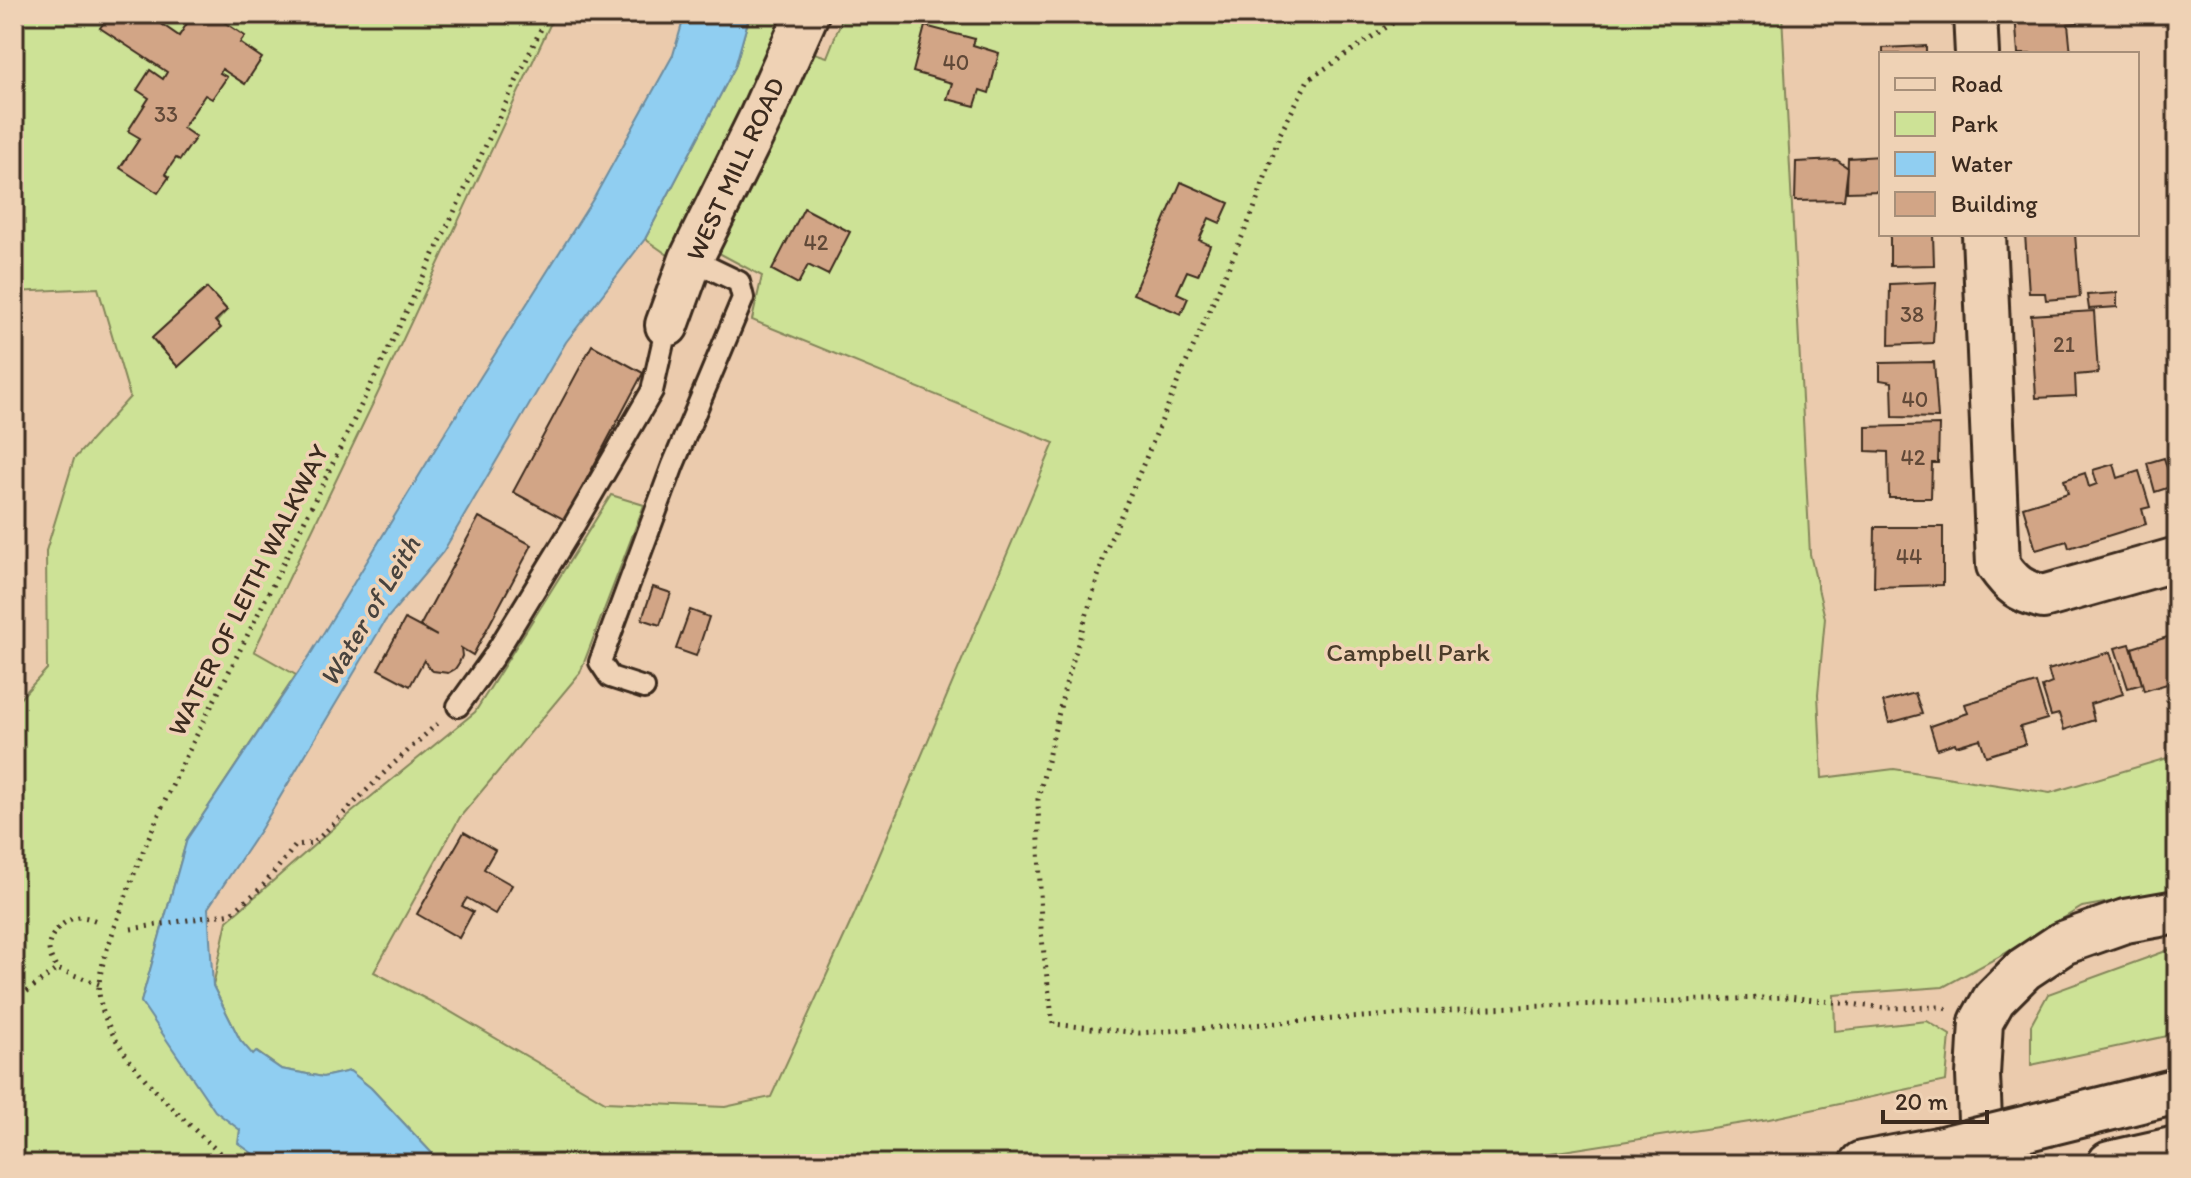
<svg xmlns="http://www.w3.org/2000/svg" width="2191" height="1178" viewBox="0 0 2191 1178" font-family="Itim,sans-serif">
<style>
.green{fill:#cde296;stroke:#84865a;stroke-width:2;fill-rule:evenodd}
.water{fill:#90cef1;stroke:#6e8c9d;stroke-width:2}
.building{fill:#d2a586;stroke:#3b2a1e;stroke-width:2}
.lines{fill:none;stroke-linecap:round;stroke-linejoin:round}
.service-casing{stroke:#3b2a1e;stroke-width:26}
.minor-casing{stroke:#3b2a1e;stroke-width:48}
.trunk-casing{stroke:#3b2a1e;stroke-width:50}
.path{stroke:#3b2a1e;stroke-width:5;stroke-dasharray:2 6;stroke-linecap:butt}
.service{stroke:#efd2b5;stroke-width:20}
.minor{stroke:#efd2b5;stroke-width:42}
.trunk{stroke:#efd2b5;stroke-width:44}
.trunk-bridge-casing{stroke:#3b2a1e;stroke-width:50;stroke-linecap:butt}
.trunk-bridge{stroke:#efd2b5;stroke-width:44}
.labels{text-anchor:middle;stroke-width:7;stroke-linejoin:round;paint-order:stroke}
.number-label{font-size:22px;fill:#614938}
.street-label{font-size:26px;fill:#3b2a1e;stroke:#efd2b5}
.park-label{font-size:26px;fill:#4a3c2a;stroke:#efd2b5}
.water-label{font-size:28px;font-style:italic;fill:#48433e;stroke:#efd2b5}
</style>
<rect width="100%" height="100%" fill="#ebcbad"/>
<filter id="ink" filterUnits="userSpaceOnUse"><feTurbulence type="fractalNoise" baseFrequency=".0125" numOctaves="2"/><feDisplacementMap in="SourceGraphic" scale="16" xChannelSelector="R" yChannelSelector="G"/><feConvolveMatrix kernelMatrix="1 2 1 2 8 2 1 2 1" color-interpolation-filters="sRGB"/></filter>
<g filter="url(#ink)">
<g class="green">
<path d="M14,14H555L377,395L254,651L296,675L187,839L141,1002L240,1130L239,1143L267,1164H14V705L47,669L46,551L74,459L130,397L98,288L14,292ZM207,288L227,310L178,367L152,338Z"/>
<path d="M750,14H788L761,80L668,255L645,239L735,67Z"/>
<path d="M844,14H1782L1810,554L1825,618L1818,694L1822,778L1894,769L2050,793L2177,755V890L2082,907L2004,954L1943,987L1834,995L1835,1031L1927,1021L1950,1035L1946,1081L1769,1119L1480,1164H442L371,1088L350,1071L323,1077L281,1069L257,1052L253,1056L240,1040L213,986L227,921L351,813L475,712L611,495L644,505L580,673L460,817L374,972L449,1011L605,1102L725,1107L771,1097L854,915L1054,443L752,320L762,276L717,252L808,51L827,57Z"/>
<path d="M2177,947V1034L2031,1065V1025L2048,994Z"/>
</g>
<path class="water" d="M685,14H750L735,67L645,239L566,342L443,552L385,621L261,829L208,908L213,986L240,1040L253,1055L256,1052L281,1069L323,1077L350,1071L371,1088L442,1164H267L238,1143L240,1130L215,1111L141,1002L187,839L310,655L442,438L595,196L673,55Z"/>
<g class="building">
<path d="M110,14H147L179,36L193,14L202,20L206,14H212L245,36L240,43L262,58L245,84L222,69L220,73L227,77L212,99L205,95L183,128L196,137L180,160L176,158L165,174L169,177L158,193L120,168L140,138L128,131L149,98L137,90L150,70L163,79L167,72L100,28Z"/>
<path d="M631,14H661L659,22Z"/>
<path d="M2015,14H2077L2078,23L2068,24L2071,54H2018Z"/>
<path d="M925,26L975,39L973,45L999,53L989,93L980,90L975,106L947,99L952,83L913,72Z"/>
<path d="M1926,46V54H1883V48Z"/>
<path d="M1881,156V191L1847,192L1848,158Z"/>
<path d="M1837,160L1848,168L1844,200L1795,201L1796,162Z"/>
<path d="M1181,182L1229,203L1220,223L1209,218L1199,240L1210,245L1198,275L1187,271L1177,293L1188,298L1181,314L1133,294Z"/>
<path d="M804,208L850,232L828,275L808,265L798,284L772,270Z"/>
<path d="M1890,234H1933L1934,265L1890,266Z"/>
<path d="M2025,234H2075L2080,297L2046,300L2045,293H2029Z"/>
<path d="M1936,282L1933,343L1889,345L1890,284Z"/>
<path d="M207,288L227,310L215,321L221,328L178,367L152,338Z"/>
<path d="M2117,293V307L2089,309L2087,295Z"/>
<path d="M2094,311L2098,373L2075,375L2076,396L2036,398L2031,315Z"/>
<path d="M592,345L643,373L565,520L513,492Z"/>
<path d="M1934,362L1938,418L1893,417L1892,382L1880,380V363Z"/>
<path d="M1939,425L1938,463H1932L1931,498H1889L1888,452L1866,451V427Z"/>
<path d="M2164,458L2173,486L2155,492L2147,463Z"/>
<path d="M2114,464L2118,478L2139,471L2150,507L2142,509L2146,524L2069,548L2067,541L2036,550L2023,507L2068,493L2064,480L2085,473L2089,487L2097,484L2093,470Z"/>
<path d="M479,517L532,545L473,655L461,648L462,656L459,663L455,669L448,673L433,671L428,667L424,660L410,686L378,669L405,619L437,636L420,626Z"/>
<path d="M1875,527H1943V585L1874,587Z"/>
<path d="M653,587L671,593L660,625L642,619Z"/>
<path d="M690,610L709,617L696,656L676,649Z"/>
<path d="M2177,634V681L2144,691L2132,648Z"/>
<path d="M2130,644L2142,684L2128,688L2115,648Z"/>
<path d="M2110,652L2123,694L2090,704L2094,720L2064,730L2059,714L2051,716L2042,687L2052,683L2048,670Z"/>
<path d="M2036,683L2047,719L2020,727L2025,744L1986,756L1980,739L1956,746L1955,743L1937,749L1930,726L1968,713L1965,704Z"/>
<path d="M1915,693L1922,714L1889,723L1883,702Z"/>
<path d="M464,832L495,850L484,869L512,885L495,914L467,898L462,906L473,912L459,938L417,914Z"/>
</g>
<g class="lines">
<defs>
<g id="service">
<path d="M644,688L610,677L600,662L673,465L743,298L739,282L691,259"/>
<path d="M458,706L494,656L574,525L652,391L667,325"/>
</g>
<g id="minor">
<path d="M1975,14L1977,54"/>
<path d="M1984,234L1998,565C2012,585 2020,591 2043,597L2177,559"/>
<path d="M667,325L691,259L760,119L807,14"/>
<path d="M1982,1164L1978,1075L1981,1022L1994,999L2024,969L2063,943L2125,921L2177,912"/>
</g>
<g id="trunk">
<path d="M2048,1123L2177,1091"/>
<path d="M1862,1164L1938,1150"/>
<path d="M2110,1164L2177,1149"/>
</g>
</defs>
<use href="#service" class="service-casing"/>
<use href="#minor" class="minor-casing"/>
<use href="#trunk" class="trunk-casing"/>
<g class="path">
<path d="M1406,14L1308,80L1280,134L1253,212L1179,379L1149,451L1106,550L1065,687L1038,799L1041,931L1053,1024L1139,1033L1489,1008L1789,997L1885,1008L1941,1007L1947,1009"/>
<path d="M131,929L232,913L262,887L296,845L314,843L389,768L438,723"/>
<path d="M99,984L57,969C53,962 48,953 49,945C51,931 68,917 81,917C87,917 94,920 100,922"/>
<path d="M14,1001L57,969"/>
<path d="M231,1164C189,1123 96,1047 99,985C100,966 112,934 119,916C154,810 209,713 258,614C358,415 453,215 548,14"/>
</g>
<use href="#service" class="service"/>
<use href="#minor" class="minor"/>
<use href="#trunk" class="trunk"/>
<defs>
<path id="trunk-bridge" d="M1938,1150L2048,1123"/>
</defs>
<use href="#trunk-bridge" class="trunk-bridge-casing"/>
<use href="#trunk-bridge" class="trunk-bridge"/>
</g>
</g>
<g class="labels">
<g class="number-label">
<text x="956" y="70">40</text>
<text x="166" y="122">33</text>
<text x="816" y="250">42</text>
<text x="1912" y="322">38</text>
<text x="2064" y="352">21</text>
<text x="1915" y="407">40</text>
<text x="1913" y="465">42</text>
<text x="1909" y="564">44</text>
</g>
<g class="street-label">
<text transform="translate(735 169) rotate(-65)" y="9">WEST MILL ROAD</text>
<text transform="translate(248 590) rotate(-63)" y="9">WATER OF LEITH WALKWAY</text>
</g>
<g class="park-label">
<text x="1408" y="661">Campbell Park</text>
</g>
<g class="water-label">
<text transform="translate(369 611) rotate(-59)" y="10">Water of Leith</text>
</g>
</g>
<rect width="2191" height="1178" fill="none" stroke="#efd2b5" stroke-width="48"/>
<rect x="24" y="24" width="2143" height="1130" fill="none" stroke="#3b2a1e" stroke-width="3" filter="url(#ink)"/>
<rect x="1879" y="52" width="260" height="184" fill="#efd2b5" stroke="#a78f79" stroke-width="2"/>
<rect x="1895" y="78" width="40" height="12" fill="#efd2b5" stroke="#a78f79" stroke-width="2"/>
<text x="1951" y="92" font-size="24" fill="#3b2a1e">Road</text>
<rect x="1895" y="112" width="40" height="24" fill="#cde296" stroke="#a78f79" stroke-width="2"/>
<text x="1951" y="132" font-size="24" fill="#3b2a1e">Park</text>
<rect x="1895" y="152" width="40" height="24" fill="#90cef1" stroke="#a78f79" stroke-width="2"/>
<text x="1951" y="172" font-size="24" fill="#3b2a1e">Water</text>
<rect x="1895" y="192" width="40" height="24" fill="#d2a586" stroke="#a78f79" stroke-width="2"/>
<text x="1951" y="212" font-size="24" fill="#3b2a1e">Building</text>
<path d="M1883 1110v12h104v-12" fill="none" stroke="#3b2a1e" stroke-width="4"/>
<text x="1895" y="1110" font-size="24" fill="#3b2a1e" stroke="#efd2b5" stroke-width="6" paint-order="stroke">20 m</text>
</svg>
